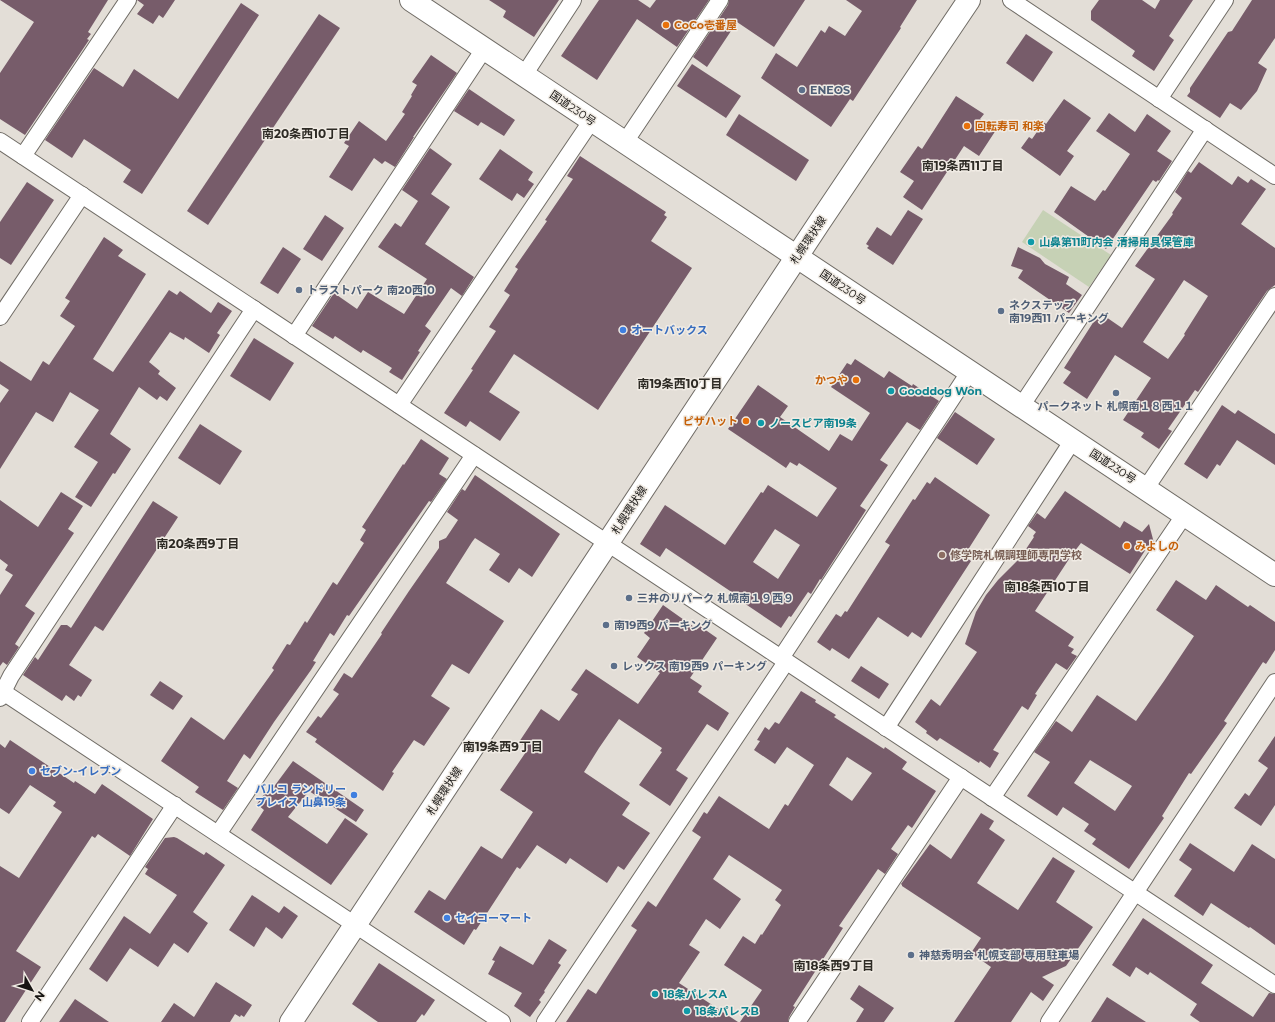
<svg xmlns="http://www.w3.org/2000/svg" width="1275" height="1022" viewBox="0 0 1275 1022" font-family="Montserrat,'Noto Sans JP',sans-serif">
<style>
.green{fill:#c6d1b5}
.building{fill:#775c6a;fill-rule:evenodd}
.lines{fill:none;stroke-linecap:round;stroke-linejoin:round}
.street-casing{stroke:#706c66;stroke-width:18}
.primary-casing{stroke:#706c66;stroke-width:24}
.highway-casing{stroke:#706c66;stroke-width:24}
.street{stroke:#fff;stroke-width:16}
.primary{stroke:#fff;stroke-width:22}
.highway{stroke:#fff;stroke-width:22}
.food-dot{fill:#e8710a;stroke:#f0ebe4;stroke-width:1.5}
.service-dot{fill:#5c6f8a;stroke:#f0ebe4;stroke-width:1.5}
.culture-dot{fill:#0f9aa8;stroke:#f0ebe4;stroke-width:1.5}
.shop-dot{fill:#3f7fe0;stroke:#f0ebe4;stroke-width:1.5}
.education-dot{fill:#8d6e63;stroke:#f0ebe4;stroke-width:1.5}
.labels{text-anchor:middle;stroke-width:3;stroke-linejoin:round;paint-order:stroke}
.food-label{font-size:11px;font-weight:bold;fill:#c56008;stroke:#f0ebe4;text-anchor:start}
.service-label{font-size:11px;font-weight:bold;fill:#4e5e75;stroke:#f0ebe4;text-anchor:start}
.street-label{font-size:11px;fill:#171513;stroke:#f0ebe4}
.culture-label{font-size:11px;font-weight:bold;fill:#0d838f;stroke:#f0ebe4;text-anchor:start}
.shop-label{font-size:11px;font-weight:bold;fill:#366cbe;stroke:#f0ebe4;text-anchor:start}
.education-label{font-size:11px;font-weight:bold;fill:#785e54;stroke:#f0ebe4;text-anchor:start}
.neighbourhood-label{font-size:12px;font-weight:bold;fill:#2e2b25;stroke:#f0ebe4}
</style>
<rect width="100%" height="100%" fill="#e3ded7"/>
<path class="green" d="M1043,210L1111,255L1089,287L1022,242Z"/>
<g class="building">
<path d="M0,0H108L88,32L91,34L87,39L89,40L25,135L0,119V73L34,22Z"/>
<path d="M137,0H175L163,18L159,15L153,24L137,14L144,5Z"/>
<path d="M489,0H559L534,37L503,17L506,11Z"/>
<path d="M599,0H638L650,8L656,0H709L677,47L637,19L597,80L561,56Z"/>
<path d="M729,0H805L774,47L737,22L707,67L693,57L728,5Z"/>
<path d="M846,0H917L900,27L901,28L853,101L850,99L831,127L761,78L776,53L797,67L821,30L825,33L829,26L845,36L862,11Z"/>
<path d="M1099,0H1142L1155,9L1160,0H1193L1169,36L1174,40L1154,71L1132,56L1135,51L1091,20V11Z"/>
<path d="M1252,0H1275V38L1258,63L1267,69L1257,91L1241,110L1230,103L1220,118L1187,96L1190,92V88L1228,32L1232,31Z"/>
<path d="M241,3L259,15L142,194L123,182L131,170L84,139L72,158L45,140L94,68L123,87L134,69L178,99Z"/>
<path d="M319,14L340,28L208,225L187,211Z"/>
<path d="M1026,34L1053,52L1033,82L1006,63Z"/>
<path d="M431,55L457,73L413,137H414L395,167L385,161L382,164L374,158L352,191L329,177L349,146L344,143L359,121L386,141L405,114L402,112L412,96L411,95L417,85L412,82Z"/>
<path d="M692,64L741,96L726,118L677,86Z"/>
<path d="M469,89L515,120L504,136L481,122L478,126L454,111Z"/>
<path d="M956,96L984,114L980,119L996,130L979,156L964,146L922,210L903,197L914,181L900,172L918,146L922,149Z"/>
<path d="M1064,99L1091,118L1067,151L1074,156L1060,176L1021,148L1029,137L1032,139L1044,122L1046,124Z"/>
<path d="M1109,113L1135,132L1147,114L1171,131L1157,151L1172,161L1159,181L1158,180L1156,182L1153,180L1106,249L1054,212L1071,186L1095,201L1103,190L1105,191L1130,154L1096,131Z"/>
<path d="M739,114L809,160L796,181L726,135Z"/>
<path d="M430,148L452,164L431,194L450,207L425,244L474,277L462,296L451,288L425,326L431,331L418,351L420,352L402,380L389,372L392,368L363,350L361,353L335,336L333,339L312,326L334,293L357,309L368,292L404,314L427,279L378,247L395,223L401,227L418,201L402,190Z"/>
<path d="M500,149L533,172L528,180L534,184L524,198L517,193L512,201L479,179Z"/>
<path d="M580,156L666,212L664,215L667,217L651,241L692,268L598,410L514,354L489,392L520,412L500,441L470,421L466,427L444,413L473,370L471,369L496,331L489,327L510,295L504,291L518,269L515,267L547,221L545,220L573,179L567,176Z"/>
<path d="M1199,162L1232,185L1238,176L1248,183L1251,179L1266,189L1241,224L1275,248V285L1267,291L1198,392L1195,390L1168,429L1172,431L1159,449L1141,437L1144,433L1123,420L1151,378L1115,355L1087,399L1063,383L1071,372L1064,368L1096,318L1103,322L1106,317L1122,328L1155,279L1135,266L1173,214L1172,213L1182,198L1175,192L1188,171L1191,173ZM1184,280L1208,296L1184,334L1185,335L1168,359L1143,342Z"/>
<path d="M27,182L54,200L11,265L0,258V222Z"/>
<path d="M908,210L923,219L893,265L867,248L869,246L866,244L877,227L891,236Z"/>
<path d="M325,215L344,228L322,261L303,249Z"/>
<path d="M104,237L123,250L118,256L146,274L93,359L113,372L169,290L177,295L180,291L211,313L218,302L232,311L217,333L220,335L209,353L185,337L184,340L170,332L149,362L160,371L158,374L176,388L167,401L160,396L157,400L139,387L110,434L131,449L115,474L113,473L91,507L75,497L98,462L74,447L99,410L70,392L53,422L36,412L0,469V403L9,390L0,384V361L31,381L43,361L49,365L75,326L60,316L70,301L65,298Z"/>
<path d="M283,247L301,259L278,294L260,283Z"/>
<path d="M1018,247L1040,258L1045,264L1069,277L1066,284L1082,295L1069,313L1018,278L1023,270L1011,266Z"/>
<path d="M254,338L294,363L270,401L230,376Z"/>
<path d="M855,359L884,378L889,371L912,386L913,384L939,401L920,430L907,422L880,460L888,465L860,506L866,510L821,580L820,579L811,594L808,592L791,617L789,616L781,628L738,599L739,597L666,548L660,557L640,544L665,505L725,545L761,492L763,493L768,485L817,517L837,488L799,463L797,466L790,462L786,468L728,429L758,385L788,406L780,417L829,451L840,434L852,441L870,413L831,387L847,363L851,365ZM775,529L800,545L778,579L753,562Z"/>
<path d="M1222,405L1235,414L1238,410L1275,434V465L1237,440L1220,466L1217,464L1207,479L1184,464Z"/>
<path d="M955,412L995,439L977,465L937,438Z"/>
<path d="M200,424L242,451L220,485L178,458Z"/>
<path d="M421,439L449,458L439,474L447,479L431,502L429,501L349,616L347,615L334,636L330,633L313,661L316,662L311,670L274,722L250,759L244,754L227,781L238,788L223,810L195,792L199,787L161,761L191,717L224,740L274,670L272,668L287,644L290,645L305,621L307,623L333,582L337,585L364,543L360,540L366,530L362,527L403,464L404,465Z"/>
<path d="M475,475L560,534L532,577L519,568L509,583L489,570L500,554L475,538L472,542L446,583L504,621L469,674L452,664L431,696L450,708L424,746L414,740L392,772L394,773L383,791L315,742L317,739L306,732L318,716L321,718L339,694L333,690L344,673L352,678L382,634L381,633L409,591L439,548V541L446,538L458,520L447,512L462,489L465,491Z"/>
<path d="M935,477L990,515L964,556L971,561L921,638L912,632L908,637L878,617L849,659L832,648L830,651L817,642L836,614L841,617L845,611L847,612L890,545L885,542L913,499L915,500L927,482L930,484Z"/>
<path d="M1065,491L1120,528L1124,521L1142,532L1149,524L1154,543L1148,551L1146,549L1130,574L1081,543L1071,556L1035,611L1074,637L1068,646L1074,649L1071,653L1077,656L1067,670L1056,663L1035,694L1037,695L1028,710L1022,706L993,750L999,753L990,768L980,761L979,763L940,738L937,741L926,733L927,731L915,722L931,699L940,706L977,652L965,644L976,612L986,595L998,580L1020,558L1034,537L1033,536L1036,532L1028,526L1037,513L1045,519Z"/>
<path d="M61,492L83,506L68,529L74,533L25,606L35,613L15,644L19,647L7,665L3,662L0,666V595L13,575L5,570L8,565L0,559V500L38,527Z"/>
<path d="M153,501L178,517L103,631L95,626L69,665L92,680L81,697L78,695L74,701L66,695L62,701L23,675L35,657L38,660L61,625H67L71,628Z"/>
<path d="M1176,580L1206,600L1216,585L1248,607L1250,605L1275,622V650L1266,664L1263,662L1224,721L1227,723L1191,774L1189,773L1162,816L1164,818L1129,869L1092,844L1096,839L1084,831L1089,824L1063,807L1057,816L1027,796L1050,762L1034,752L1056,721L1072,732L1097,695L1136,721L1164,681L1194,636L1156,610ZM1090,760L1132,786L1115,811L1074,783Z"/>
<path d="M663,605L694,627L697,624L717,638L690,678L702,686L698,692L729,713L718,731L707,724L676,770L688,778L670,806L639,785L662,752L660,751L662,748L619,719L599,748L584,772L630,803L622,815L650,833L624,870L618,866L607,883L570,858L566,864L537,845L520,869L517,867L476,930L474,929L464,945L414,912L429,890L445,900L481,846L502,859L533,812L500,790L528,749L519,742L541,709L559,721L578,694L571,690L586,669L638,704L660,673L637,657L650,638L644,633Z"/>
<path d="M861,666L889,684L879,699L851,681Z"/>
<path d="M160,681L183,696L173,710L150,695Z"/>
<path d="M801,691L816,700L815,702L836,715L834,717L884,749L885,747L907,762L902,769L936,791L912,828L908,825L891,849L898,854L885,874L878,869L839,926L843,928L793,1006L795,1007L789,1017L788,1022H740L762,990L724,965L743,936L755,944L761,934L762,935L781,905L775,900L782,890L729,855L713,879L741,899L720,929L706,919L689,945L700,952L679,983L738,1022H566L588,989L596,994L637,930L631,926L648,901L656,907L701,837L692,831L704,812L707,814L719,796L769,829L785,804L788,806L814,765L787,747L775,764L754,750L760,741L757,740L765,727L769,730L775,722L779,724ZM847,757L872,773L852,801L829,785Z"/>
<path d="M1275,736V805L1261,826L1234,808L1245,793L1249,796L1268,768L1258,761Z"/>
<path d="M10,740L74,783L75,781L95,794L102,784L153,819L130,856L98,834L95,838L92,836L16,951L41,967L5,1022H0V866L19,878L62,812L53,806L56,802L30,785L9,814L0,808V744L5,748Z"/>
<path d="M293,761L364,810L356,822L309,791L288,817L327,844L345,818L368,834L331,885L251,830L264,810L257,804L267,790L270,792Z"/>
<path d="M981,813L994,821L989,829L1005,840L977,883L1018,910L1053,857L1075,871L1056,902L1093,927L1066,966L1042,977L1054,985L1043,1001L1031,992L1011,1022H954L991,967L971,953L981,938L902,886V885L901,884L930,844L951,859Z"/>
<path d="M174,837L177,838L204,855L206,852L225,865L193,912L208,923L188,953L174,943L158,967L130,948L107,982L89,969L124,916L150,934L177,895L145,874L148,869L145,867L165,838Z"/>
<path d="M1190,843L1234,872L1252,844L1275,859V945L1250,927L1249,928L1211,903L1203,916L1174,896L1192,869L1179,860Z"/>
<path d="M252,895L279,913L284,906L298,916L282,939L266,927L254,947L229,930Z"/>
<path d="M1143,918L1213,965L1201,983L1253,1017L1269,993L1275,994V1022H1200L1190,1015L1197,1004L1150,972L1148,975L1136,967L1130,977L1112,965Z"/>
<path d="M549,939L567,950L558,963L561,965L544,991L545,992L539,1000L541,1002L530,1017L514,1006L522,993L488,974L495,961L492,960L500,946L533,965Z"/>
<path d="M379,963L435,1000L424,1016L422,1014L416,1022H378L352,1004Z"/>
<path d="M216,982L252,1005L244,1017L241,1015L240,1017L235,1014L230,1022H161L174,1003L194,1017Z"/>
<path d="M859,985L894,1008L884,1022H856L864,1009L850,999Z"/>
<path d="M1107,997L1146,1022H1091Z"/>
<path d="M75,999L109,1022H59Z"/>
</g>
<g class="lines">
<defs>
<g id="street">
<path d="M1011,0L1275,176"/>
<path d="M524,75L573,0"/>
<path d="M1159,99L1225,0"/>
<path d="M0,141L1275,985"/>
<path d="M625,142L720,0"/>
<path d="M23,156L128,0"/>
<path d="M0,317L82,195"/>
<path d="M294,336L484,49"/>
<path d="M399,405L592,120"/>
<path d="M1022,405L1205,129"/>
<path d="M1146,488L1275,296"/>
<path d="M781,658L970,371"/>
<path d="M0,690L502,1022"/>
<path d="M0,698L11,676L254,309"/>
<path d="M886,728L1073,440"/>
<path d="M992,798L1185,514"/>
<path d="M218,834L474,455"/>
<path d="M30,1022L175,805"/>
<path d="M545,1022L786,662"/>
<path d="M797,1022L961,777"/>
<path d="M1049,1022L1275,682"/>
</g>
<path id="primary" d="M291,1022L819,223L969,0"/>
<path id="highway" d="M411,0L1275,575"/>
</defs>
<use href="#street" class="street-casing"/>
<use href="#primary" class="primary-casing"/>
<use href="#highway" class="highway-casing"/>
<use href="#street" class="street"/>
<use href="#primary" class="primary"/>
<use href="#highway" class="highway"/>
</g>
<g class="food-dot">
<circle cx="666" cy="25" r="4"/>
<circle cx="967" cy="126" r="4"/>
<circle cx="856" cy="380" r="4"/>
<circle cx="746" cy="421" r="4"/>
<circle cx="1127" cy="546" r="4"/>
</g>
<g class="service-dot">
<circle cx="802" cy="90" r="4"/>
<circle cx="299" cy="290" r="4"/>
<circle cx="1001" cy="311" r="4"/>
<circle cx="1116" cy="393" r="4"/>
<circle cx="629" cy="598" r="4"/>
<circle cx="606" cy="625" r="4"/>
<circle cx="614" cy="666" r="4"/>
<circle cx="911" cy="955" r="4"/>
</g>
<g class="culture-dot">
<circle cx="1031" cy="242" r="4"/>
<circle cx="891" cy="391" r="4"/>
<circle cx="761" cy="423" r="4"/>
<circle cx="655" cy="994" r="4"/>
<circle cx="687" cy="1011" r="4"/>
</g>
<g class="shop-dot">
<circle cx="623" cy="330" r="4"/>
<circle cx="32" cy="771" r="4"/>
<circle cx="354" cy="795" r="4"/>
<circle cx="447" cy="918" r="4"/>
</g>
<circle class="education-dot" cx="942" cy="555" r="4"/>
<g class="labels">
<g class="food-label">
<text x="674" y="29">CoCo壱番屋</text>
<text x="975" y="130">回転寿司 和楽</text>
<text x="848" y="384" text-anchor="end">かつや</text>
<text x="738" y="425" text-anchor="end">ピザハット</text>
<text x="1135" y="550">みよしの</text>
</g>
<g class="service-label">
<text x="810" y="94">ENEOS</text>
<text x="307" y="294">トラストパーク 南20西10</text>
<text x="1009" y="309">ネクステップ<tspan x="1009" dy="13">南19西11 パーキング</tspan></text>
<text x="1116" y="410" text-anchor="middle">パークネット 札幌南１８西１１</text>
<text x="637" y="602">三井のリパーク 札幌南１９西９</text>
<text x="614" y="629">南19西9 パーキング</text>
<text x="622" y="670">レックス 南19西9 パーキング</text>
<text x="919" y="959">神慈秀明会 札幌支部 専用駐車場</text>
</g>
<g class="street-label">
<text transform="translate(573 108) rotate(34)" y="4">国道230号</text>
<text transform="translate(808 240) rotate(-56)" y="4">札幌環状線</text>
<text transform="translate(843 287) rotate(34)" y="4">国道230号</text>
<text transform="translate(1113 466) rotate(33)" y="4">国道230号</text>
<text transform="translate(629 510) rotate(-57)" y="4">札幌環状線</text>
<text transform="translate(444 791) rotate(-57)" y="4">札幌環状線</text>
</g>
<g class="culture-label">
<text x="1039" y="246">山鼻第11町内会 清掃用具保管庫</text>
<text x="899" y="395">Gooddog Won</text>
<text x="769" y="427">ノースピア南19条</text>
<text x="663" y="998">18条パレスA</text>
<text x="695" y="1015">18条パレスB</text>
</g>
<g class="shop-label">
<text x="631" y="334">オートバックス</text>
<text x="40" y="775">セブン-イレブン</text>
<text x="346" y="793" text-anchor="end">バルコ ランドリー<tspan x="346" dy="13">プレイス 山鼻19条</tspan></text>
<text x="455" y="922">セイコーマート</text>
</g>
<g class="education-label">
<text x="950" y="559">修学院札幌調理師専門学校</text>
</g>
<g class="neighbourhood-label">
<text x="306" y="138">南20条西10丁目</text>
<text x="963" y="170">南19条西11丁目</text>
<text x="680" y="388">南19条西10丁目</text>
<text x="198" y="548">南20条西9丁目</text>
<text x="1047" y="591">南18条西10丁目</text>
<text x="503" y="751">南19条西9丁目</text>
<text x="834" y="970">南18条西9丁目</text>
</g>
</g>
<g transform="translate(32 990) rotate(129)" stroke="#f0ebe4" stroke-width="3" paint-order="stroke">
<path d="M0-3L7 15L0 10L-7 15Z" fill="#171513"/>
<text y="-6" font-size="11" font-weight="bold" text-anchor="middle" fill="#171513">N</text>
</g>
</svg>
